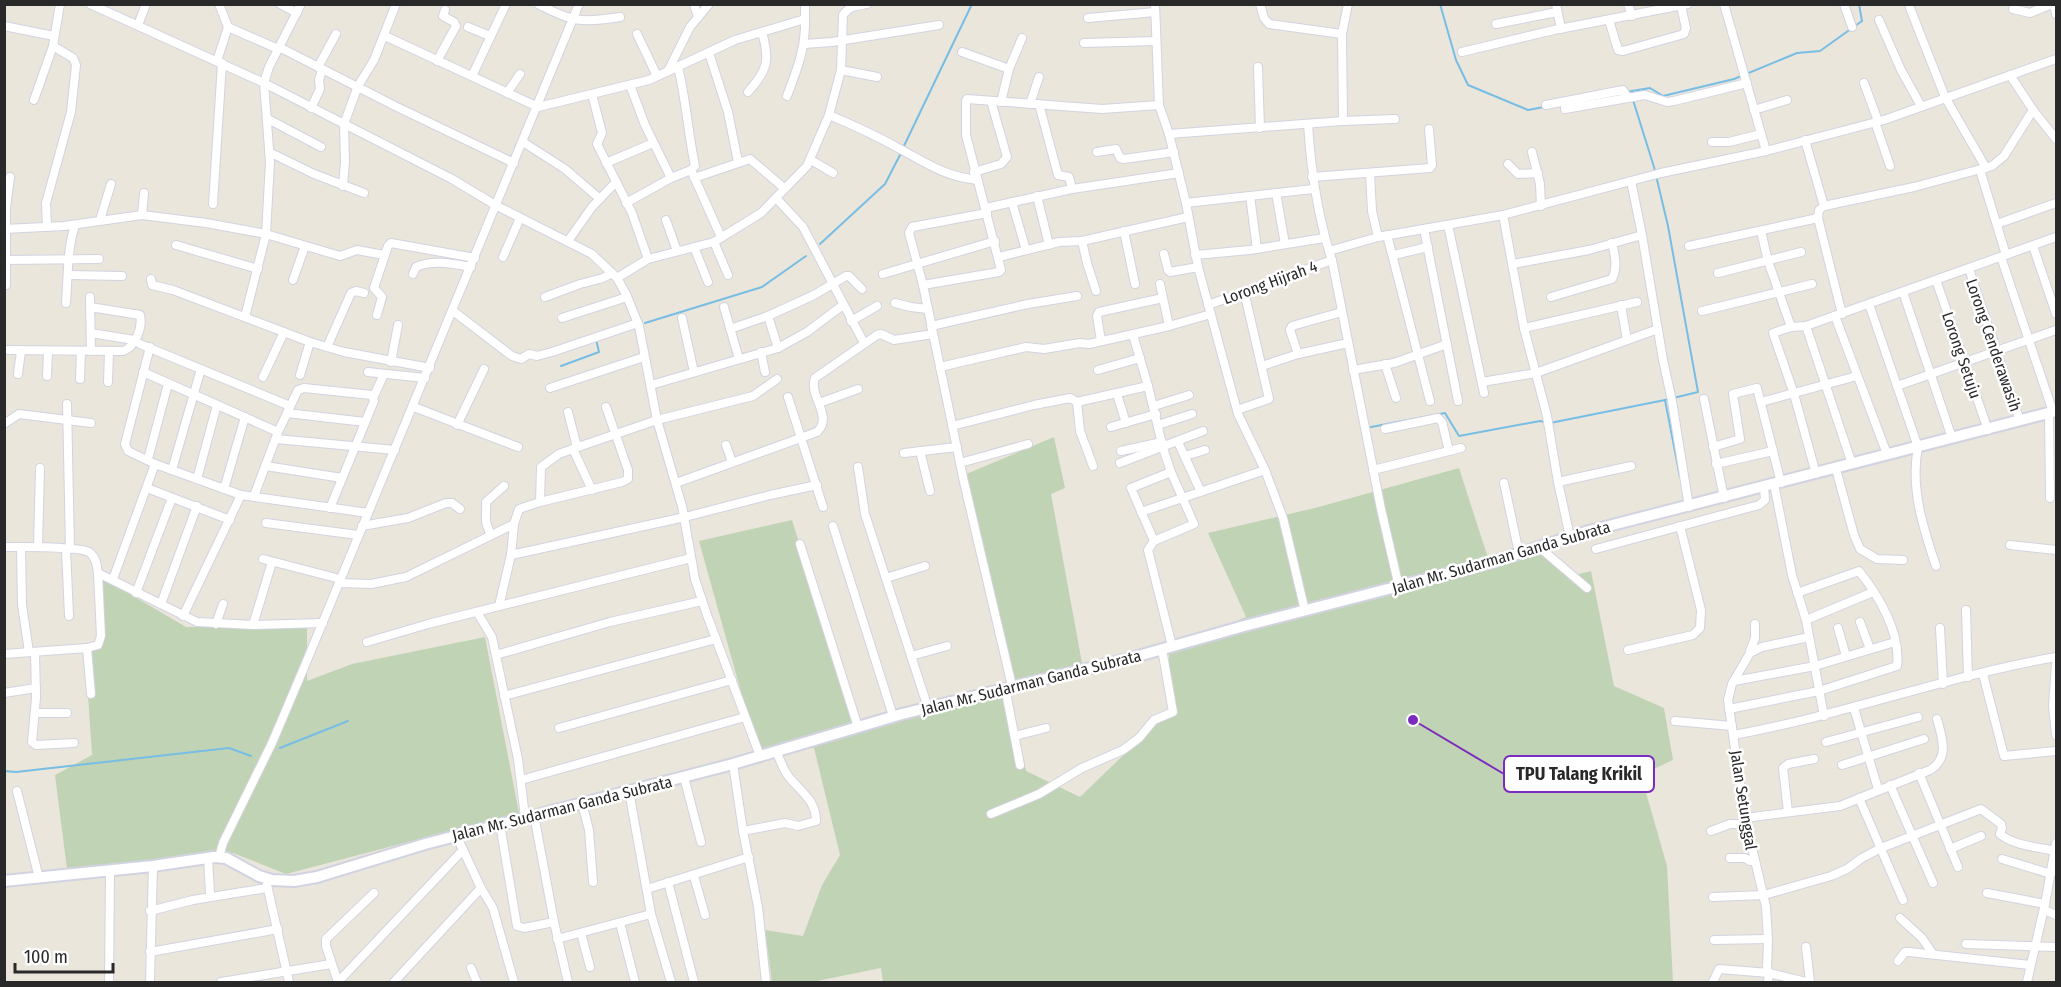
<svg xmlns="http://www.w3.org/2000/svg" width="2061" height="987" viewBox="0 0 2061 987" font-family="'Fira Sans Condensed',sans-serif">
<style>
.cemetery{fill:#c0d3b5}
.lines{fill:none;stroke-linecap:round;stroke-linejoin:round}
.stream{stroke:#77bde4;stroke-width:2}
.street-casing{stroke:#d2d3e1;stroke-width:10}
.secondary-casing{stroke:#d2d3e1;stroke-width:14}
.street{stroke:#fff;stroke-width:8}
.secondary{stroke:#fff;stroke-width:10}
.labels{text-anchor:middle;stroke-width:5;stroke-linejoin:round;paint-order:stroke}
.street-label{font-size:16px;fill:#292929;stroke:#fff}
.leader{fill:none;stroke:#7b2cbf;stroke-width:2}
.callout-dot{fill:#7b2cbf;stroke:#fff;stroke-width:2}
.callout{fill:#fff;stroke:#7b2cbf;stroke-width:2}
.callout-label{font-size:18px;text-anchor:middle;font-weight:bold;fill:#292929}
</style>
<rect width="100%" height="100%" fill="#eae6dc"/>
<g class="cemetery">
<path d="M1054,437L1065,488L1051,494L1082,663L1011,684L964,475Z"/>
<path d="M1459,468L1489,561L1539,551L1571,576L1591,571L1614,686L1664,708L1673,760L1641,775L1667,866L1673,982H883L881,968L812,982H772L765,930L803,936L822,885L840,855L814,748L758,753L699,541L792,520L857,728L1009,692L1026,771L1080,797L1169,711V650L1246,617L1208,533L1315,508Z"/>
<path d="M94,573L186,627L307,628V681L352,664L485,637L519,813L286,874L233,853L67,869L55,775L92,755L85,650L99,648Z"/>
</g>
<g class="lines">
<g class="stream">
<path d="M1440,4L1456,60L1468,85L1528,110L1544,107"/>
<path d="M1626,92L1650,88L1663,96L1734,79L1797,53L1820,51L1862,21L1859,4"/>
<path d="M1633,100L1654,167L1668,226L1698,392L1665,400L1680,477"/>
<path d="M903,148L972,4"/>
<path d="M820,244L885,184L901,153"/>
<path d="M645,323L762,287L806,256"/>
<path d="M561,366L599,352L596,339"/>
<path d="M1550,423L1665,400"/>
<path d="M1371,427L1445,413L1459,436L1540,421L1545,422"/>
<path d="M280,748L348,721"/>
<path d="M4,771L16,772L229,748L251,756"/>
</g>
<defs>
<g id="street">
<path d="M90,4L264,83L452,179L497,206L592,254L617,278L626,294L639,326L657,420L682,506L695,579L707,615L760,756"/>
<path d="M280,4L297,13"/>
<path d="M538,4C572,22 581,23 620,17"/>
<path d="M694,4L698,17"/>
<path d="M1155,4L1159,105L1169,134L1186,203L1198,267L1238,414L1265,470L1283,518L1305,611"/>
<path d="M1260,4L1264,18L1269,24L1342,34"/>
<path d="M1556,4L1561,29"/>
<path d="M1628,4L1632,16"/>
<path d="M1724,4L1766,151"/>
<path d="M1844,4L1852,27"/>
<path d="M2054,4L2056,14"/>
<path d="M1910,8L1945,97L1986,168"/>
<path d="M2013,9L2030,13L2052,4"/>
<path d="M1088,18L1155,12"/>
<path d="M1609,20L1618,50L1623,51L1684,34L1686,28L1681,6"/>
<path d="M1879,20L1901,70L1921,106"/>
<path d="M1496,24L1557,12"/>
<path d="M138,25L146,4"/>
<path d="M4,26L54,36"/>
<path d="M228,27L278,49"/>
<path d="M468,27L490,36"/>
<path d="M637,34L657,76"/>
<path d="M385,36L538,107L649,80L735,40L805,19V4"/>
<path d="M1084,43L1156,41"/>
<path d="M804,44L832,42L939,25"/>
<path d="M279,47L397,107L514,163"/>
<path d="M962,52L1009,69"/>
<path d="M1462,52L1554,30L1688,4"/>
<path d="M709,53L728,112L738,162"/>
<path d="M217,61L228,27L219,4"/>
<path d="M437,61L456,26L454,22L443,16L445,10"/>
<path d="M318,67L336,34"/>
<path d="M678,67C686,99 688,133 695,166L691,170L721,237"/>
<path d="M1258,67L1260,128"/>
<path d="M841,70L877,77"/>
<path d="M668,71L690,27L709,4"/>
<path d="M2010,75L2033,110L2056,139"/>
<path d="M472,76L506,4"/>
<path d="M1864,83L1878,121"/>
<path d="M630,85L645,125L671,178"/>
<path d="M748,92C768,70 770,60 762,32"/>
<path d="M507,93L520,74"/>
<path d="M592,94L602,133L597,144L632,213L648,259"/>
<path d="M787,96C797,70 806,47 805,19"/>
<path d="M34,100L53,46L60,4"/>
<path d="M1001,102L1009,69L1022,38"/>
<path d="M1030,104L1039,77"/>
<path d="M1039,104L1058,175L1069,177L1072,189"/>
<path d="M1546,105L1623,90L1628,98"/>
<path d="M311,108L320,89L319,80L322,70"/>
<path d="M1565,109L1645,95L1667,102L1674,101L1747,83"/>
<path d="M1754,110L1787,100"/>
<path d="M829,115C853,125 877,136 900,149C928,164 944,176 977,180"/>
<path d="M268,119L321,147"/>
<path d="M1343,121L1342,34L1348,4"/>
<path d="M1875,122L1890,166"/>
<path d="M1308,124C1311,171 1317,215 1332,260L1381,509L1399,587"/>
<path d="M1169,134L1343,121L1395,119"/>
<path d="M1805,140L1824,206"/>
<path d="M523,142L565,169L600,199"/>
<path d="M1712,142H1729L1761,134"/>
<path d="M269,152L314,174L364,193"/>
<path d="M1097,152L1116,149L1120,158L1124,159L1174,152"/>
<path d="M1532,152L1540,184L1541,206"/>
<path d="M811,160L833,173"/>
<path d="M606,163L653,143"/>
<path d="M1508,164L1518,174L1538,173"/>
<path d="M1980,170L2006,255"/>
<path d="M974,172L1001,164L1007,157L991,101"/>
<path d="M1370,173L1372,211L1378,237L1503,215L1661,173L1766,151L1884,120L2056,59"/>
<path d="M1312,177L1430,168L1432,165L1429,129"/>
<path d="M694,178L750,159L784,188"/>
<path d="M1631,181L1642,235L1663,360L1672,401L1689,507"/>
<path d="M343,186L345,162L344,124L358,86L374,60L396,4"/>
<path d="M1276,193L1285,244"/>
<path d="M1037,196L1049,245"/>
<path d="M1250,196L1257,249"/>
<path d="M776,198L803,227L864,343"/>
<path d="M1012,202L1026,250"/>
<path d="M626,203L671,178L691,170"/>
<path d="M1186,203L1313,189"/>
<path d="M213,204L222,63"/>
<path d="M986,208L1072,189L1179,173"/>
<path d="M987,213L912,227L909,233L923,285L964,482L1012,686"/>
<path d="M142,215L144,193"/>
<path d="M1503,215L1524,328L1547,416L1558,482L1570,537"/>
<path d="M100,220L111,184"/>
<path d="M666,220L677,251"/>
<path d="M1997,224L2056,203"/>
<path d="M1448,225L1484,393"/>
<path d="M47,227L46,203L71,112L76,65L73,58L53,46"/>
<path d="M4,229L64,226L142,215L206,223L266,234L270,162L264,83L269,67L301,4"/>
<path d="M1424,229L1458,401"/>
<path d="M1124,231L1135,284"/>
<path d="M1761,231L1768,261L1791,327"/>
<path d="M1387,235L1430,401"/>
<path d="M568,241L592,207L616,182"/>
<path d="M1082,241L1087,263L1096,291"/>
<path d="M714,242L728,275"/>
<path d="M176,245L258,269"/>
<path d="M1689,246L1818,218"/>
<path d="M2033,246L2056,314"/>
<path d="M694,247L708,282"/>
<path d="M1329,251L1378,237"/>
<path d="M1164,254L1168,270L1170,272L1198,267"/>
<path d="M1195,255L1250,250L1324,238"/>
<path d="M1394,255L1428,247"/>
<path d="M503,257L520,218"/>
<path d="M999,257L1059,242L1082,241L1188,217"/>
<path d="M2001,257L2053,412"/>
<path d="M4,260L99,259"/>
<path d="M1513,264L1589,250L1642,235"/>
<path d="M1969,269L2020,421"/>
<path d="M1718,273L1801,252"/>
<path d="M413,274L416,267C432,259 455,264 471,267"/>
<path d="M883,274L995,241"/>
<path d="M68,275L122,276"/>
<path d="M617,278L648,259L714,242L761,213L807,166L829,115L841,70L843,15C849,6 856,6 867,4"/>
<path d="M151,279L152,285L173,290L310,342L344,352L430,368"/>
<path d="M293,280L305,246"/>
<path d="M1936,280L1988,430"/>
<path d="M1160,284L1169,326"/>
<path d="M6,285V208L10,177"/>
<path d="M923,285L999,272L1001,270L966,135V101L967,99L1102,109L1159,105"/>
<path d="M1903,292L1952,438"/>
<path d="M90,297L91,351"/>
<path d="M545,297L580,284L603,278L612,273"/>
<path d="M1551,297L1612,279C1618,267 1615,255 1612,243"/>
<path d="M66,303C68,276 67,250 75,225"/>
<path d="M895,303L911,307L928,309"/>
<path d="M1869,304L1918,447C1910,487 1923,528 1936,566"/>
<path d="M1208,305L1332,260"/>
<path d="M1621,305L1627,340"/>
<path d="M724,307L739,359"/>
<path d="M453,311L512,356L521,359L529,354L537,356L552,352L638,323"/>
<path d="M1702,311L1812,284"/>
<path d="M1842,314L1818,218L1819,210L1824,206L1914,187L1992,166L2004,156L2033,110"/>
<path d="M377,315L382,297L374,288L388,246L391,243L475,258"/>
<path d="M768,316L778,348"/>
<path d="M1835,316L1887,454"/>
<path d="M245,317L266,234L340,256L357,250L384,255"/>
<path d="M562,318L627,297"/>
<path d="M682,318L694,372"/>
<path d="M851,321L877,306"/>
<path d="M931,326L1028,304L1077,296"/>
<path d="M1806,326L1852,464"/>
<path d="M1524,328L1637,302"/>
<path d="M730,329L768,316L814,295L846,276H849L862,289"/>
<path d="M91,333L134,340"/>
<path d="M1133,335L1148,386L1163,448L1171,472L1194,524L1154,541L1148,550L1172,646"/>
<path d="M1101,341L1097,316L1099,312L1163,298"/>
<path d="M140,344L290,406"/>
<path d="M150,347L125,444L128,451L155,464L241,495L368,513"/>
<path d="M327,347L351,293L356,291L364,293"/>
<path d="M4,350L123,351C135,347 143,328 140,315L90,307"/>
<path d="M761,352L765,372"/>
<path d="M1298,354L1290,330L1292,326L1342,312"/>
<path d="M391,362L398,325"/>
<path d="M1385,364L1396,398"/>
<path d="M1262,366L1298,354L1348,343"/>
<path d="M940,367L1026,347L1044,349L1080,343L1089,344L1169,326L1211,314"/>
<path d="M1098,370L1140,358"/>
<path d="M1353,370L1394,363L1447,344"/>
<path d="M143,372L278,432"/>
<path d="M368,372L425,378"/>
<path d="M18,374L21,351"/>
<path d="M300,375L310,342"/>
<path d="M47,376L48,351"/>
<path d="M263,377L284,332"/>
<path d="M80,379L81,351"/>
<path d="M108,382L109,352"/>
<path d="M1482,382L1536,373L1658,329"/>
<path d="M651,385L778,348L807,332L843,305"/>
<path d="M1897,386L2056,330"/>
<path d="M550,388L644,357"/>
<path d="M1117,394L1126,423"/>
<path d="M374,396L384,374"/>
<path d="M788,397L823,507"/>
<path d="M1704,399L1724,498"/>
<path d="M1077,402L1080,431L1093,466"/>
<path d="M1761,402L1857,376"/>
<path d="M819,403L858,389"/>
<path d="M67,404L70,549"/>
<path d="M1154,406L1189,395"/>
<path d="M414,407L518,447"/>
<path d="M1237,410L1269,399L1244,291"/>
<path d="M568,412L577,447"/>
<path d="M287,413L365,422"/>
<path d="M2049,413L2050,498"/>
<path d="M4,424L19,414L91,423"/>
<path d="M457,425L484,369"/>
<path d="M1158,425L1192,414"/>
<path d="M952,426L1034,405L1070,398L1077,402L1148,386"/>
<path d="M1111,427L1156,414"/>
<path d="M1385,429L1438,418L1442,422L1449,451"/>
<path d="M276,439L395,450"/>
<path d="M1178,442L1201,492"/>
<path d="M726,445L732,462"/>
<path d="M1713,447L1740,439L1733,394L1757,388L1781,483"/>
<path d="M573,449L592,490"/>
<path d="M920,451L930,491"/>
<path d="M1121,451L1162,442"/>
<path d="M904,453L957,447"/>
<path d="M1185,456L1205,450"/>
<path d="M148,459L168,384"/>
<path d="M960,463L1028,444"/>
<path d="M1120,463L1203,431"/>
<path d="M1716,464L1773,451"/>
<path d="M266,466L342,478"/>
<path d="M858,467L865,514L928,708"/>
<path d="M1836,469L1854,535L1860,549L1877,559L1903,560"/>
<path d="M172,470L201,369"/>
<path d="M1373,470L1461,448"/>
<path d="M1816,474L1794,394L1773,333L1791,327L1806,326L2056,237"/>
<path d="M197,479L217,405"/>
<path d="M1558,482L1631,466"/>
<path d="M676,483L817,432C834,416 808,396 815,378L877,335L881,334L894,340L933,334"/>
<path d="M1504,483L1519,553"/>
<path d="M1774,484L1792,575L1806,620L1824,716"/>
<path d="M147,488L230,520"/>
<path d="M224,489L245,417"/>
<path d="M254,496L278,432L298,390L304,388L372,395L374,401L330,508"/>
<path d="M540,502L622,482L628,479V470L606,407"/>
<path d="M1141,512L1265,470"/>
<path d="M266,523L358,535"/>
<path d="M362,526L408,518L446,503H452L460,509"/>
<path d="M833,526L893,716"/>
<path d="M491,535C483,519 487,518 486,502L504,486"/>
<path d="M1154,541L1131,488L1171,472"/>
<path d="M800,544L858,727"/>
<path d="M2010,545L2056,550"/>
<path d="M4,547C19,547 78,546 89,552C96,557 97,565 98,573L101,636L98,645L87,648"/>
<path d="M21,547L22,605L29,652"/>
<path d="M38,547L40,468"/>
<path d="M1539,547L1587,588"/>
<path d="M66,549L69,616"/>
<path d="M1596,549L1759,505L1765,500L1764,487"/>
<path d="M511,555L685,517L770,495L817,485"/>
<path d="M263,559L340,579"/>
<path d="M98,573L197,622L253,625L323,623"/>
<path d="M886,578L925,566"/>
<path d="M113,579L155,464"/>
<path d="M339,583L371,584L406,577L514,524"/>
<path d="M136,593L172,498"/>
<path d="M161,604L197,506"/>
<path d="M499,606L511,555L514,524L519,509L540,502L541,467L559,454L581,446L657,420L753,396L777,379"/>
<path d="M1966,610L1968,677"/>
<path d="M477,612L492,637L518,759L525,817"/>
<path d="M183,616L241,495"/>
<path d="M1806,620L1873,592"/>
<path d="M1860,622L1870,649"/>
<path d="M216,624L223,604"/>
<path d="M253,625L272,562"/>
<path d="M1838,628L1846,656"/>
<path d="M1940,628L1943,684"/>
<path d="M367,642L428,624L691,558"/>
<path d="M1628,650L1693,635L1700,628L1701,610L1680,526"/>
<path d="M1750,651L1755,638V624"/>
<path d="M35,652L36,698L32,742L36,745L74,743"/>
<path d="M4,654L87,648L91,694"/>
<path d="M496,655L610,622L702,601"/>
<path d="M911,656L947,646"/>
<path d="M2056,664L2053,706L2056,735"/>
<path d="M1983,674L2004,756L2056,751"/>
<path d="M1734,681L1815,666L1895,642"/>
<path d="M1005,687L1020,765"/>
<path d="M4,693L36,688"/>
<path d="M504,696L716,639"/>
<path d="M1854,708L1878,789"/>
<path d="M1729,709L1819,691L1897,666C1901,633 1879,596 1859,571L1797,593"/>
<path d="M35,713H67"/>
<path d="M1675,721L1732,726"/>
<path d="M559,728L732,680"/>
<path d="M1734,735C1843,715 1947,676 2056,657"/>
<path d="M1015,736L1046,728"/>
<path d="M1826,742L1918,717"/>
<path d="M733,764L743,831L758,907L766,982"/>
<path d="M1842,765L1924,739"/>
<path d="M1919,773L1958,867"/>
<path d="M684,777L701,842"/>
<path d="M521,780L745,717"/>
<path d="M1890,785L1933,883"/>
<path d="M17,791L39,878"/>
<path d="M629,791L651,914L671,982"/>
<path d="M1859,798L1903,900"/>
<path d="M582,803L589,830L593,882"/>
<path d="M1788,812L1783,768L1788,764L1814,759"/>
<path d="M991,814L1039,794L1082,768L1123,750L1139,738L1154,720L1173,712L1162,649"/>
<path d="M534,815L554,922L568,982"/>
<path d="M1745,818L1840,806L1930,770C1950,758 1942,737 1937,719"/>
<path d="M500,824L517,926L524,928L554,922"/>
<path d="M743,831L785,823L798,826L816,821C816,800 801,792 789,777C783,770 780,759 776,751"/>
<path d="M1711,831L1730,824H1746"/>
<path d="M1950,849L1981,836"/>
<path d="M219,857L223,843L272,743L303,670L579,4"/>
<path d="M208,858L210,893"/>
<path d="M1730,858H1745L1750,861L1754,860"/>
<path d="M2002,859L2051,874"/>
<path d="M694,876L705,915"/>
<path d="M668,882L694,982"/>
<path d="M267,885L289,982"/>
<path d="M481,888L493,908L514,982"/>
<path d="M647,889L749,857"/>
<path d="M1987,893L2045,904"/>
<path d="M1713,897L1764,895L1831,876L1847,869L1862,858L1881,848L1981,809L2001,824L2002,828L2000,834C2014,846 2038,847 2056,851"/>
<path d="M2044,910L2056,915"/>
<path d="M150,911L193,900L267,888"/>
<path d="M1900,918L1922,938L1933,954"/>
<path d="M620,923L635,982"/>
<path d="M581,933L590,967"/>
<path d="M557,939L651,914"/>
<path d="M1714,940L1768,939"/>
<path d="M1966,944L2056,947"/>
<path d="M1806,947L1810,982"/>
<path d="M150,952L278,929"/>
<path d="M1898,961L1905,952H1909L2030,965"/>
<path d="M471,968L477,982"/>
<path d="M109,982L110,871"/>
<path d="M150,982L153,866"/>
<path d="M221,982L331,964"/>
<path d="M338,982L463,850"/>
<path d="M338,982L326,946V939L374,893"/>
<path d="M394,982L481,888L456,835"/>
<path d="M1713,982L1719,969L1769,973L1768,982"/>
<path d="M1806,982L1769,973L1767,969L1768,939L1766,907L1745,818L1728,700L1732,684L1750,653L1762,647L1809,637"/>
<path d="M2027,982L2045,904L2056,843"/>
</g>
<path id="secondary" d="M4,881L153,866L214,857L226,858L259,876L272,880L294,881L317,877L425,844L733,764L902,714L1131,658L1244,626L1489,563L1589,531L2056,411"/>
</defs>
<use href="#street" class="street-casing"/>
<use href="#secondary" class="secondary-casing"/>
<use href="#street" class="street"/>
<use href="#secondary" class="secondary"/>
</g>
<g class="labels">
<g class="street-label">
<text transform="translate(1270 282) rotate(-20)" y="6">Lorong Hijrah 4</text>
<text transform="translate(1994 345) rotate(71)" y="6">Lorong Cenderawasih</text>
<text transform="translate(1962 355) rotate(71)" y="6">Lorong Setuju</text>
<text transform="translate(1501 557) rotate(-16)" y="6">Jalan Mr. Sudarman Ganda Subrata</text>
<text transform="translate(1031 682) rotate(-14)" y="6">Jalan Mr. Sudarman Ganda Subrata</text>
<text transform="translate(1744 800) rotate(81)" y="6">Jalan Setunggal</text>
<text transform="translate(562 808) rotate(-14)" y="6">Jalan Mr. Sudarman Ganda Subrata</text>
</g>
</g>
<path class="leader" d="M1413 720L1504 774"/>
<circle class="callout-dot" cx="1413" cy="720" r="6"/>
<rect class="callout" x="1504" y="756" width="150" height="36" rx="6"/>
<g class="callout-label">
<text x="1579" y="780">TPU Talang Krikil</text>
</g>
<rect width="2061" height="987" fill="none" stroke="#292929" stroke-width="12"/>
<path d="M15 963v9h98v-9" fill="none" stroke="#292929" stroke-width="3"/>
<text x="24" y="963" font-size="18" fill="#292929" stroke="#ffffff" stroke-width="4.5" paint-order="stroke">100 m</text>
</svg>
